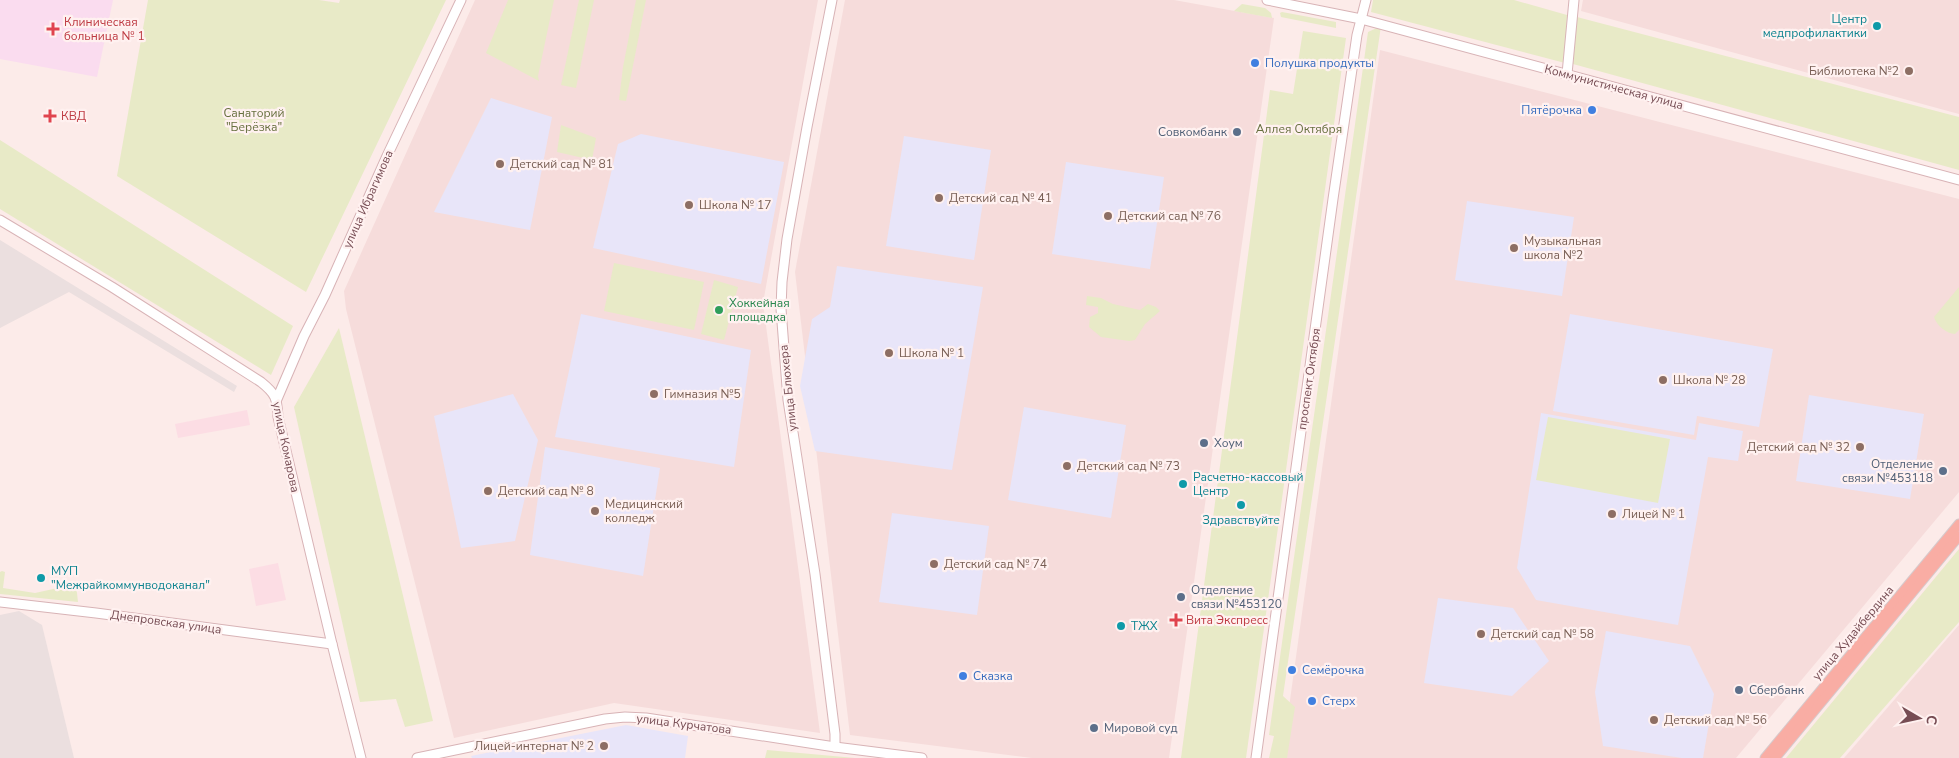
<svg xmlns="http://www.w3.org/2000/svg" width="1959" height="758" viewBox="0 0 1959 758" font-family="'Nunito Sans',sans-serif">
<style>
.residential{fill:#f6dcdb}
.commercial{fill:#fcdde4}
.industrial{fill:#ebdfdf}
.education{fill:#e8e5f9}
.medical{fill:#fadcef}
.green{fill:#e8eac7}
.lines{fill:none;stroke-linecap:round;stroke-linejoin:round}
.secondary-casing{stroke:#d8b3b6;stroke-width:11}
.primary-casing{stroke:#d6cacc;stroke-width:11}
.secondary{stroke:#fff;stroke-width:9}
.primary{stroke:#f9ada4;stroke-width:9}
.culture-dot{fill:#0f9aa8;stroke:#fff1f0;stroke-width:2}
.health-dot{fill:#e0444e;stroke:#fff1f0;stroke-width:2}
.shop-dot{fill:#3f7fe0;stroke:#fff1f0;stroke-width:2}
.education-dot{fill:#8d6e63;stroke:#fff1f0;stroke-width:2}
.service-dot{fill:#5c6f8a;stroke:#fff1f0;stroke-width:2}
.leisure-dot{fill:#2e9e5b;stroke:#fff1f0;stroke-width:2}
.labels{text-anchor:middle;stroke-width:4.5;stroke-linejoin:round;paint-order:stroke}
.culture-label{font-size:12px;fill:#0d838f;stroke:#fff1f0;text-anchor:start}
.health-label{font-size:12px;fill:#be3a42;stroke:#fff1f0;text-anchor:start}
.shop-label{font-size:12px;fill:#366cbe;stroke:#fff1f0;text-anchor:start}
.education-label{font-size:12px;fill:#785e54;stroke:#fff1f0;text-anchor:start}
.street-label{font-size:12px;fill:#774d54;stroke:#fff1f0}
.park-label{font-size:12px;fill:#67703f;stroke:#fff1f0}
.service-label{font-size:12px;fill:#4e5e75;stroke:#fff1f0;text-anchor:start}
.leisure-label{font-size:12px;fill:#27864d;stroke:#fff1f0;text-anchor:start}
</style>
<rect width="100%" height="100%" fill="#fcebe9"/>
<g class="residential">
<path d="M475,0H818L763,303L820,733L614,703L454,738L346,309L344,291Z"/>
<path d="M845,0H1174L1274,18L1169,758H1032L850,735L795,272Z"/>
<path d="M1583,0H1959V114L1581,11Z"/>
<path d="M1380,50L1959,199V492L1736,758H1282Z"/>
<path d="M1959,625V758H1844Z"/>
</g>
<g class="commercial">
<path d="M247,410L250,425L178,438L175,424Z"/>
<path d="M278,563L286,600L256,606L249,569Z"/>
</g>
<g class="industrial">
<path d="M0,240L237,386L234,392L69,292L0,328Z"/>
<path d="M19,611L42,625L74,758H0V615Z"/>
</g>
<g class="education">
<path d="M491,98L552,117L530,230L434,212Z"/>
<path d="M641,134L784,162L761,284L593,248L618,144Z"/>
<path d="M904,136L991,150L974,260L886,246Z"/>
<path d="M1066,162L1164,177L1150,269L1052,254Z"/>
<path d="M1467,201L1574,217L1562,296L1455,280Z"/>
<path d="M837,266L983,287L952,470L815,451L800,386L812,319L830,307Z"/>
<path d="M581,314L751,350L734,467L555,437Z"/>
<path d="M1570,314L1773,349L1759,427L1697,416L1694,435L1553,411Z"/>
<path d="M513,394L538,440L515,541L461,548L434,416Z"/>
<path d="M1809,395L1924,414L1910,499L1796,481Z"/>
<path d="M1024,407L1126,425L1111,518L1008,500Z"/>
<path d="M1541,413L1696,440L1699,423L1743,431L1738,461L1708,457L1678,625L1536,600L1517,568Z"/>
<path d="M545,447L660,468L643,576L530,555Z"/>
<path d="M892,513L989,526L977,615L879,602Z"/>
<path d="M1438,598L1513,608L1549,661L1512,696L1424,683Z"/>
<path d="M1606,631L1690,646L1714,694L1703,758H1682L1603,746L1595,692Z"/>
<path d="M626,725L688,736L685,758H472L471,756Z"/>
</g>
<path class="medical" d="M0,0H113L97,77L0,59Z"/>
<g class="green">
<path d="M148,0H319L339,3L340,0H446L306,292L117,176Z"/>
<path d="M508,0H554L538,76L539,81L486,53Z"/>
<path d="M579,0H594L576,88L561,85Z"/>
<path d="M636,0H646L626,101L619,100L623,67Z"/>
<path d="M1373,0H1514L1567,15L1565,63L1371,12Z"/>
<path d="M1242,4L1265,8L1271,13L1272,18L1234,11Z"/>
<path d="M1282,12L1336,22V28L1281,17L1280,13Z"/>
<path d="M1577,17L1959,117V170L1573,64Z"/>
<path d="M1381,26L1283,696L1295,707L1287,758H1269L1274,736L1269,735L1368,32Z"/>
<path d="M1303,31L1346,38L1246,758H1181L1270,90L1293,94Z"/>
<path d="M561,125L596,138L592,160L557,152Z"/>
<path d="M0,140L293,326L271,375L0,209Z"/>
<path d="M614,263L704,282L694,330L604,311Z"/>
<path d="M714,280L738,287L724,340L701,334Z"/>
<path d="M1959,287V330L1955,334C1947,334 1936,325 1934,317Z"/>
<path d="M1087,296L1101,298L1113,304L1140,310L1148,304L1156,307L1160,311L1145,324L1135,340L1129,341L1101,337L1089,327L1090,317L1098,313V307L1086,305Z"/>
<path d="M339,328L433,721L405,727L396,699L360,702L294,407Z"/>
<path d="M1548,417L1670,439L1658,503L1536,480Z"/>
<path d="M1959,549V622L1840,758H1786Z"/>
<path d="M2,571L5,572L3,588L35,593L76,584L78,602L0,594V572Z"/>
<path d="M767,750L855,758H765Z"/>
</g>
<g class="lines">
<defs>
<g id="secondary">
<path d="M832,0L807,127L787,239L782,282L781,309L788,400L815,574L835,734V747"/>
<path d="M1267,0L1361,19L1959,180"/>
<path d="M1567,74L1574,0"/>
<path d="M0,220L112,287L261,382C276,394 277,398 278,417L332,644L361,758"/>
<path d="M277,399L304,336L325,295L387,156L461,0"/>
<path d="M0,602L96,613L332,644"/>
<path d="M417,758L605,719L625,717L646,718L835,747L922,758"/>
<path d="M1256,758L1333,199L1357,35L1366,0"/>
</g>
<g id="primary">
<path d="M1765,758L1959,524"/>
<path d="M1775,758L1959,536"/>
</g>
</defs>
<use href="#secondary" class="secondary-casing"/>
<use href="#primary" class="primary-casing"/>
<use href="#secondary" class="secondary"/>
<use href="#primary" class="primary"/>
</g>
<g class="culture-dot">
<circle cx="1877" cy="26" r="5"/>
<circle cx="1183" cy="484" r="5"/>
<circle cx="1241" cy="505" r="5"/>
<circle cx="41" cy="578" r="5"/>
<circle cx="1121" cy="626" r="5"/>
</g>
<g class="health-dot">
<path d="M50.5 21.5h5v5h5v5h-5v5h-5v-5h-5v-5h5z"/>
<path d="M47.5 108.5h5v5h5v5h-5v5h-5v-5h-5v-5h5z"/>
<path d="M1173.5 612.5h5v5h5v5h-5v5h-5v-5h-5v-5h5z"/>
</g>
<g class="shop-dot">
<circle cx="1255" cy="63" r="5"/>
<circle cx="1592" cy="110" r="5"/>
<circle cx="1292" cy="670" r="5"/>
<circle cx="963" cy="676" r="5"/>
<circle cx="1312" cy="701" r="5"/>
</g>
<g class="education-dot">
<circle cx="1909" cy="71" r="5"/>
<circle cx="500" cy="164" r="5"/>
<circle cx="939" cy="198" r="5"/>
<circle cx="689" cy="205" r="5"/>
<circle cx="1108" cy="216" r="5"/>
<circle cx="1514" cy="248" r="5"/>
<circle cx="889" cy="353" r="5"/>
<circle cx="1663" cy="380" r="5"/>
<circle cx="654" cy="394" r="5"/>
<circle cx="1860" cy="447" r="5"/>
<circle cx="1067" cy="466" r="5"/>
<circle cx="488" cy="491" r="5"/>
<circle cx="595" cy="511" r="5"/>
<circle cx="1612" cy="514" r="5"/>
<circle cx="934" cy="564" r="5"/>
<circle cx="1481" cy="634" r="5"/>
<circle cx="1654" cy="720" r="5"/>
<circle cx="604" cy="746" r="5"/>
</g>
<g class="service-dot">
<circle cx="1237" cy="132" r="5"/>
<circle cx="1204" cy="443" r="5"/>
<circle cx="1943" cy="471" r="5"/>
<circle cx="1181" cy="597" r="5"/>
<circle cx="1739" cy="690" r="5"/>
<circle cx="1094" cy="728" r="5"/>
</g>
<circle class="leisure-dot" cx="719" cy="310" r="5"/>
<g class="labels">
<g class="culture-label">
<text x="1867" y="23" text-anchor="end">Центр<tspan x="1867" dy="14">медпрофилактики</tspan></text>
<text x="1193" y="481">Расчетно-кассовый<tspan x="1193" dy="14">Центр</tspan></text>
<text x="1241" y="524" text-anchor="middle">Здравствуйте</text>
<text x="51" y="575">МУП<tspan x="51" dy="14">"Межрайкоммунводоканал"</tspan></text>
<text x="1131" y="630">ТЖХ</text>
</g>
<g class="health-label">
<text x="64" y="26">Клиническая<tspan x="64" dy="14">больница № 1</tspan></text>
<text x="61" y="120">КВД</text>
<text x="1186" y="624">Вита Экспресс</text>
</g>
<g class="shop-label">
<text x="1265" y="67">Полушка продукты</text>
<text x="1582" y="114" text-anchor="end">Пятёрочка</text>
<text x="1302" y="674">Семёрочка</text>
<text x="973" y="680">Сказка</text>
<text x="1322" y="705">Стерх</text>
</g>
<g class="education-label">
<text x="1899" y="75" text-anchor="end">Библиотека №2</text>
<text x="510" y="168">Детский сад № 81</text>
<text x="949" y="202">Детский сад № 41</text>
<text x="699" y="209">Школа № 17</text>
<text x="1118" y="220">Детский сад № 76</text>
<text x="1524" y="245">Музыкальная<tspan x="1524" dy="14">школа №2</tspan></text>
<text x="899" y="357">Школа № 1</text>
<text x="1673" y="384">Школа № 28</text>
<text x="664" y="398">Гимназия №5</text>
<text x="1850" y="451" text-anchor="end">Детский сад № 32</text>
<text x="1077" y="470">Детский сад № 73</text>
<text x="498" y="495">Детский сад № 8</text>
<text x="605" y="508">Медицинский<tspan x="605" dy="14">колледж</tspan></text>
<text x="1622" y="518">Лицей № 1</text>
<text x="944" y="568">Детский сад № 74</text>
<text x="1491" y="638">Детский сад № 58</text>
<text x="1664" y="724">Детский сад № 56</text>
<text x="594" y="750" text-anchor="end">Лицей-интернат № 2</text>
</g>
<g class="street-label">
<text transform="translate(1614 87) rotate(15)" y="4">Коммунистическая улица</text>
<text transform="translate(368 199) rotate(-66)" y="4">улица Ибрагимова</text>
<text transform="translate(1309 379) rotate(-82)" y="4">проспект Октября</text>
<text transform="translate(788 388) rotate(-96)" y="4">улица Блюхера</text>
<text transform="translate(286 447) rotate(78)" y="4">улица Комарова</text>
<text transform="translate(166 622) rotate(8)" y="4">Днепровская улица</text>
<text transform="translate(1853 633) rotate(-50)" y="4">улица Худайбердина</text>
<text transform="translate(684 724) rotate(7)" y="4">улица Курчатова</text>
</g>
<g class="park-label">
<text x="254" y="117">Санаторий<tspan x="254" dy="14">"Берёзка"</tspan></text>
<text x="1299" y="133">Аллея Октября</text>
</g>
<g class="service-label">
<text x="1227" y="136" text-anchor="end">Совкомбанк</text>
<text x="1214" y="447">Хоум</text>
<text x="1933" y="468" text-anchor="end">Отделение<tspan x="1933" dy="14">связи №453118</tspan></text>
<text x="1191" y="594">Отделение<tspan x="1191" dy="14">связи №453120</tspan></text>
<text x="1749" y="694">Сбербанк</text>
<text x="1104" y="732">Мировой суд</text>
</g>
<g class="leisure-label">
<text x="729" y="307">Хоккейная<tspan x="729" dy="14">площадка</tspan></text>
</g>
</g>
<g transform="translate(1919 718) rotate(99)" stroke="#fff1f0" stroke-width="4" paint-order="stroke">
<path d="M0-4L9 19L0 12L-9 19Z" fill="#774d54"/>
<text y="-8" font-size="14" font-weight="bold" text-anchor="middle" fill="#774d54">С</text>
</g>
</svg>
